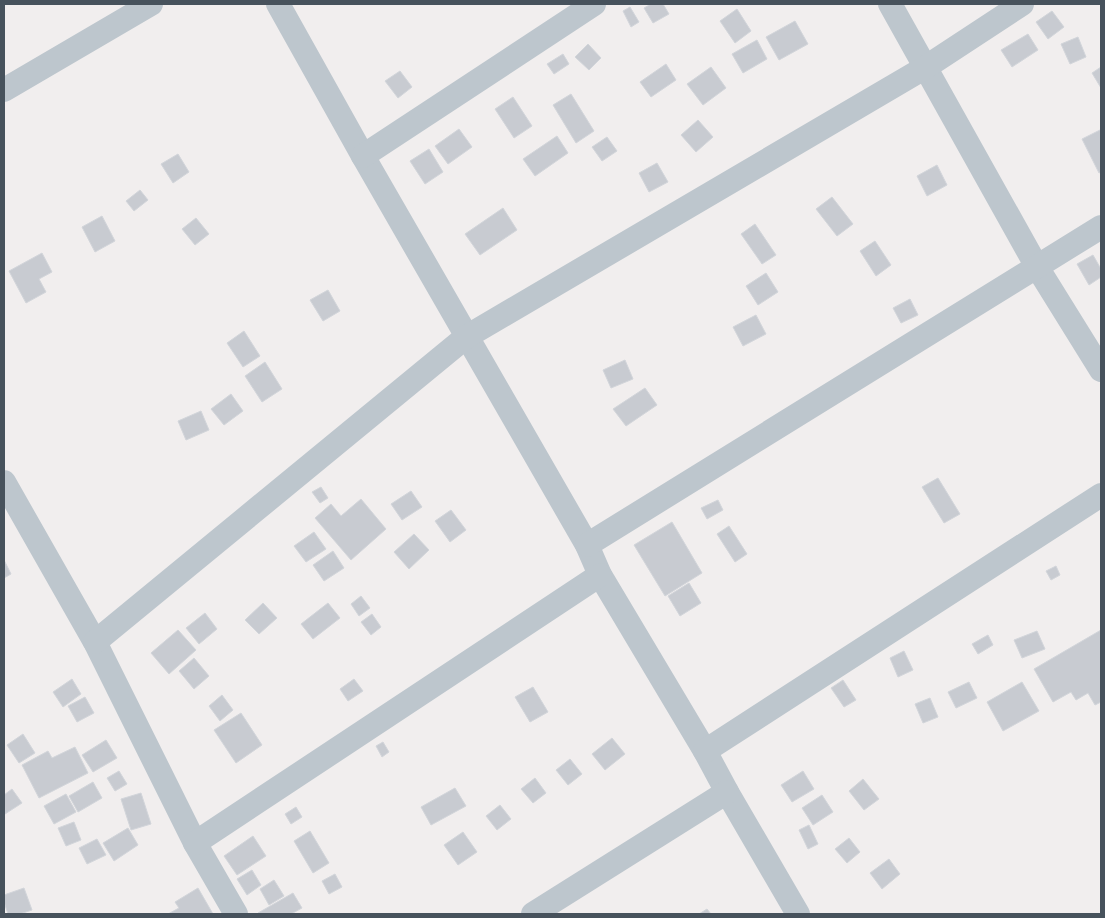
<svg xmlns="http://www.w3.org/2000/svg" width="1105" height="918" viewBox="0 0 1105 918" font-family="Figtree,sans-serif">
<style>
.building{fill:#c8cbd1;stroke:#d2d5da}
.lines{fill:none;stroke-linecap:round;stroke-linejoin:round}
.minor{stroke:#bdc6cd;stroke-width:24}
</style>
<rect width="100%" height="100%" fill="#f1eeee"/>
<g class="building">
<path d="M651,4H663L669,14L653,23L644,8Z"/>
<path d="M630,7L639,22L631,27L623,11Z"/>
<path d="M737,9L751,31L735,43L720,21Z"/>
<path d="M1052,11L1064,27L1048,39L1036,22Z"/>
<path d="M795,21L808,44L779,60L766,37Z"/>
<path d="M1028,34L1038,50L1012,67L1001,50Z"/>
<path d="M1078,37L1086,57L1070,64L1061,44Z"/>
<path d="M757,40L767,59L743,73L732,54Z"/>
<path d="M588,44L601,58L589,70L575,57Z"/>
<path d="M563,54L569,64L554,74L547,64Z"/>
<path d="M666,64L676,80L651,97L640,82Z"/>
<path d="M711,67L726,88L703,105L687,84Z"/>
<path d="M1101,67V88L1092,73Z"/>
<path d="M400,71L412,87L398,98L385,81Z"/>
<path d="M571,94L594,131L576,143L553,105Z"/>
<path d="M513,97L532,126L514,138L495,109Z"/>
<path d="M698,120L713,137L696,152L681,135Z"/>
<path d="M459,129L472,147L448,164L435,146Z"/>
<path d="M1100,130L1101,133V172L1099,173L1082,139Z"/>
<path d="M557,136L568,153L535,176L523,159Z"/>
<path d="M607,137L617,151L602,161L592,147Z"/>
<path d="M429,149L443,172L425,184L410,161Z"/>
<path d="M178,154L189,172L173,183L161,164Z"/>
<path d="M657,163L668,182L649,192L639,173Z"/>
<path d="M937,165L947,185L927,196L917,176Z"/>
<path d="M140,190L148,200L134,211L126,201Z"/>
<path d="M832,197L853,224L837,236L816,209Z"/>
<path d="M503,208L517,230L480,255L465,234Z"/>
<path d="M102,216L115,241L95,252L82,227Z"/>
<path d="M196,218L209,234L195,245L182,229Z"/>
<path d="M755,224L776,255L762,264L741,234Z"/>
<path d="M875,241L891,265L876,276L860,251Z"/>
<path d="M42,253L52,272L39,279L46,292L26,303L9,271Z"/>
<path d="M1093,255L1101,269V277L1089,285L1077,264Z"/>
<path d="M766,273L778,292L758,305L746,286Z"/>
<path d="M328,290L340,311L323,321L310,300Z"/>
<path d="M910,299L918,315L901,323L893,308Z"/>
<path d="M756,315L766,334L743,346L733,327Z"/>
<path d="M244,331L260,356L243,367L227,343Z"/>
<path d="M625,360L633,379L611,388L603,370Z"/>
<path d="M265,362L282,389L262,402L245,376Z"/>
<path d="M645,388L657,405L626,426L613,409Z"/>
<path d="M231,394L243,411L224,425L211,409Z"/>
<path d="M201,411L209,430L186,440L178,421Z"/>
<path d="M938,478L960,514L944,523L922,487Z"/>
<path d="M321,487L328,498L320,503L312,492Z"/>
<path d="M411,491L422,507L402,520L391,504Z"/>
<path d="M361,499L386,529L351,560L315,518L331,504L341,516Z"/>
<path d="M718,500L723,510L707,519L701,508Z"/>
<path d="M451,510L466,530L450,542L435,521Z"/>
<path d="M672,522L702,573L665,596L634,545Z"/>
<path d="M729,526L747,554L735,562L717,534Z"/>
<path d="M314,532L326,549L306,562L294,546Z"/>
<path d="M414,534L429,550L409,569L394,552Z"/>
<path d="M333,551L344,568L324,581L313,565Z"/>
<path d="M4,560L11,574L4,578Z"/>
<path d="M1056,566L1060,575L1051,580L1046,571Z"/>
<path d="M689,583L701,603L680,616L668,596Z"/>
<path d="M361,596L370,608L359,616L351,604Z"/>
<path d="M263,603L277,618L259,634L245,620Z"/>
<path d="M328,603L340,618L313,639L301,624Z"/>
<path d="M205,613L217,629L199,644L186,628Z"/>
<path d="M372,614L381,627L371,635L361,622Z"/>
<path d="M178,630L196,650L169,674L151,653Z"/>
<path d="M1101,630V702L1095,705L1088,693L1076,700L1071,692L1053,702L1034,669Z"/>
<path d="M1037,631L1045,649L1022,658L1014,640Z"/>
<path d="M988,635L993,645L978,654L972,644Z"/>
<path d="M904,651L913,670L898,677L890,658Z"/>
<path d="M194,658L209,676L194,689L179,671Z"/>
<path d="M72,679L81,694L63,707L53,692Z"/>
<path d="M354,679L363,691L348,701L340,689Z"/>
<path d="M843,680L856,700L844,707L831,688Z"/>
<path d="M969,682L977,698L956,708L948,692Z"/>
<path d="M1022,682L1039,711L1003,731L987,702Z"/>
<path d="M533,687L548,712L530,722L515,697Z"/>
<path d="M222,695L233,710L220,721L209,706Z"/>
<path d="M85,697L94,713L77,722L68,706Z"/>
<path d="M930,698L938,717L923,723L915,704Z"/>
<path d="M241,713L262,745L236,763L214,730Z"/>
<path d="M23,734L35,753L19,763L7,745Z"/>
<path d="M612,738L625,754L605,770L592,754Z"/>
<path d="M106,740L117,758L93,772L82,755Z"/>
<path d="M383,742L389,752L382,757L376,746Z"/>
<path d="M75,747L88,773L39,798L22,765L48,751L52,758Z"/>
<path d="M570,759L582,774L568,785L556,770Z"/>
<path d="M119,771L127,784L115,791L107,778Z"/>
<path d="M803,771L814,789L792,802L781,785Z"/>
<path d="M535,778L546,793L533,803L521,789Z"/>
<path d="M863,779L879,799L864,810L849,791Z"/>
<path d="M93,782L102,798L78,812L69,796Z"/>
<path d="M455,788L466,806L431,825L421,807Z"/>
<path d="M12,789L22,803L5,814L4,795Z"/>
<path d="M141,793L151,824L131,830L121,799Z"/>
<path d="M66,794L76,812L54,824L44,806Z"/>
<path d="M822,795L833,812L813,825L802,808Z"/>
<path d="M500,805L511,819L497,830L486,816Z"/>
<path d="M296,807L302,817L291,824L285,814Z"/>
<path d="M74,822L81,840L66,846L58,828Z"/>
<path d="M809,825L818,844L808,849L799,830Z"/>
<path d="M128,828L138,845L114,861L103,843Z"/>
<path d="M310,831L329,863L313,873L294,841Z"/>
<path d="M463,832L477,852L458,865L444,845Z"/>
<path d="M253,836L266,856L237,875L224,856Z"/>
<path d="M849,838L860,852L847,863L835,849Z"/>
<path d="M97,839L106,855L87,864L79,848Z"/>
<path d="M889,859L900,874L882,889L870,873Z"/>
<path d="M252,870L261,885L247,895L237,879Z"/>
<path d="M335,874L342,887L329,894L322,881Z"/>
<path d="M274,880L284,896L269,905L260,889Z"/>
<path d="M24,888L32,910L20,914H8L4,902V895Z"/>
<path d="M198,888L213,914H168L179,908L175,902Z"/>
<path d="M293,893L302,908L291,914H259L258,913Z"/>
<path d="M707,909L711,914H699Z"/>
</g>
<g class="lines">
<g class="minor">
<path d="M278,4L363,156L587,545L600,575L705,751L727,792L798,914"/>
<path d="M890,4L1037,267L1101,370"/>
<path d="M4,90L151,4"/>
<path d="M363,156L594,4"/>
<path d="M4,482L95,642L195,843L236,914"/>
<path d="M587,545L1101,227"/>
<path d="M95,642L466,337L926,67L1022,4"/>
<path d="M705,751L1101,495"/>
<path d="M195,843L600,575"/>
<path d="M533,914L727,792"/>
</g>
</g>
<rect width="1105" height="918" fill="none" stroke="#47525c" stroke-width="10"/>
</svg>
